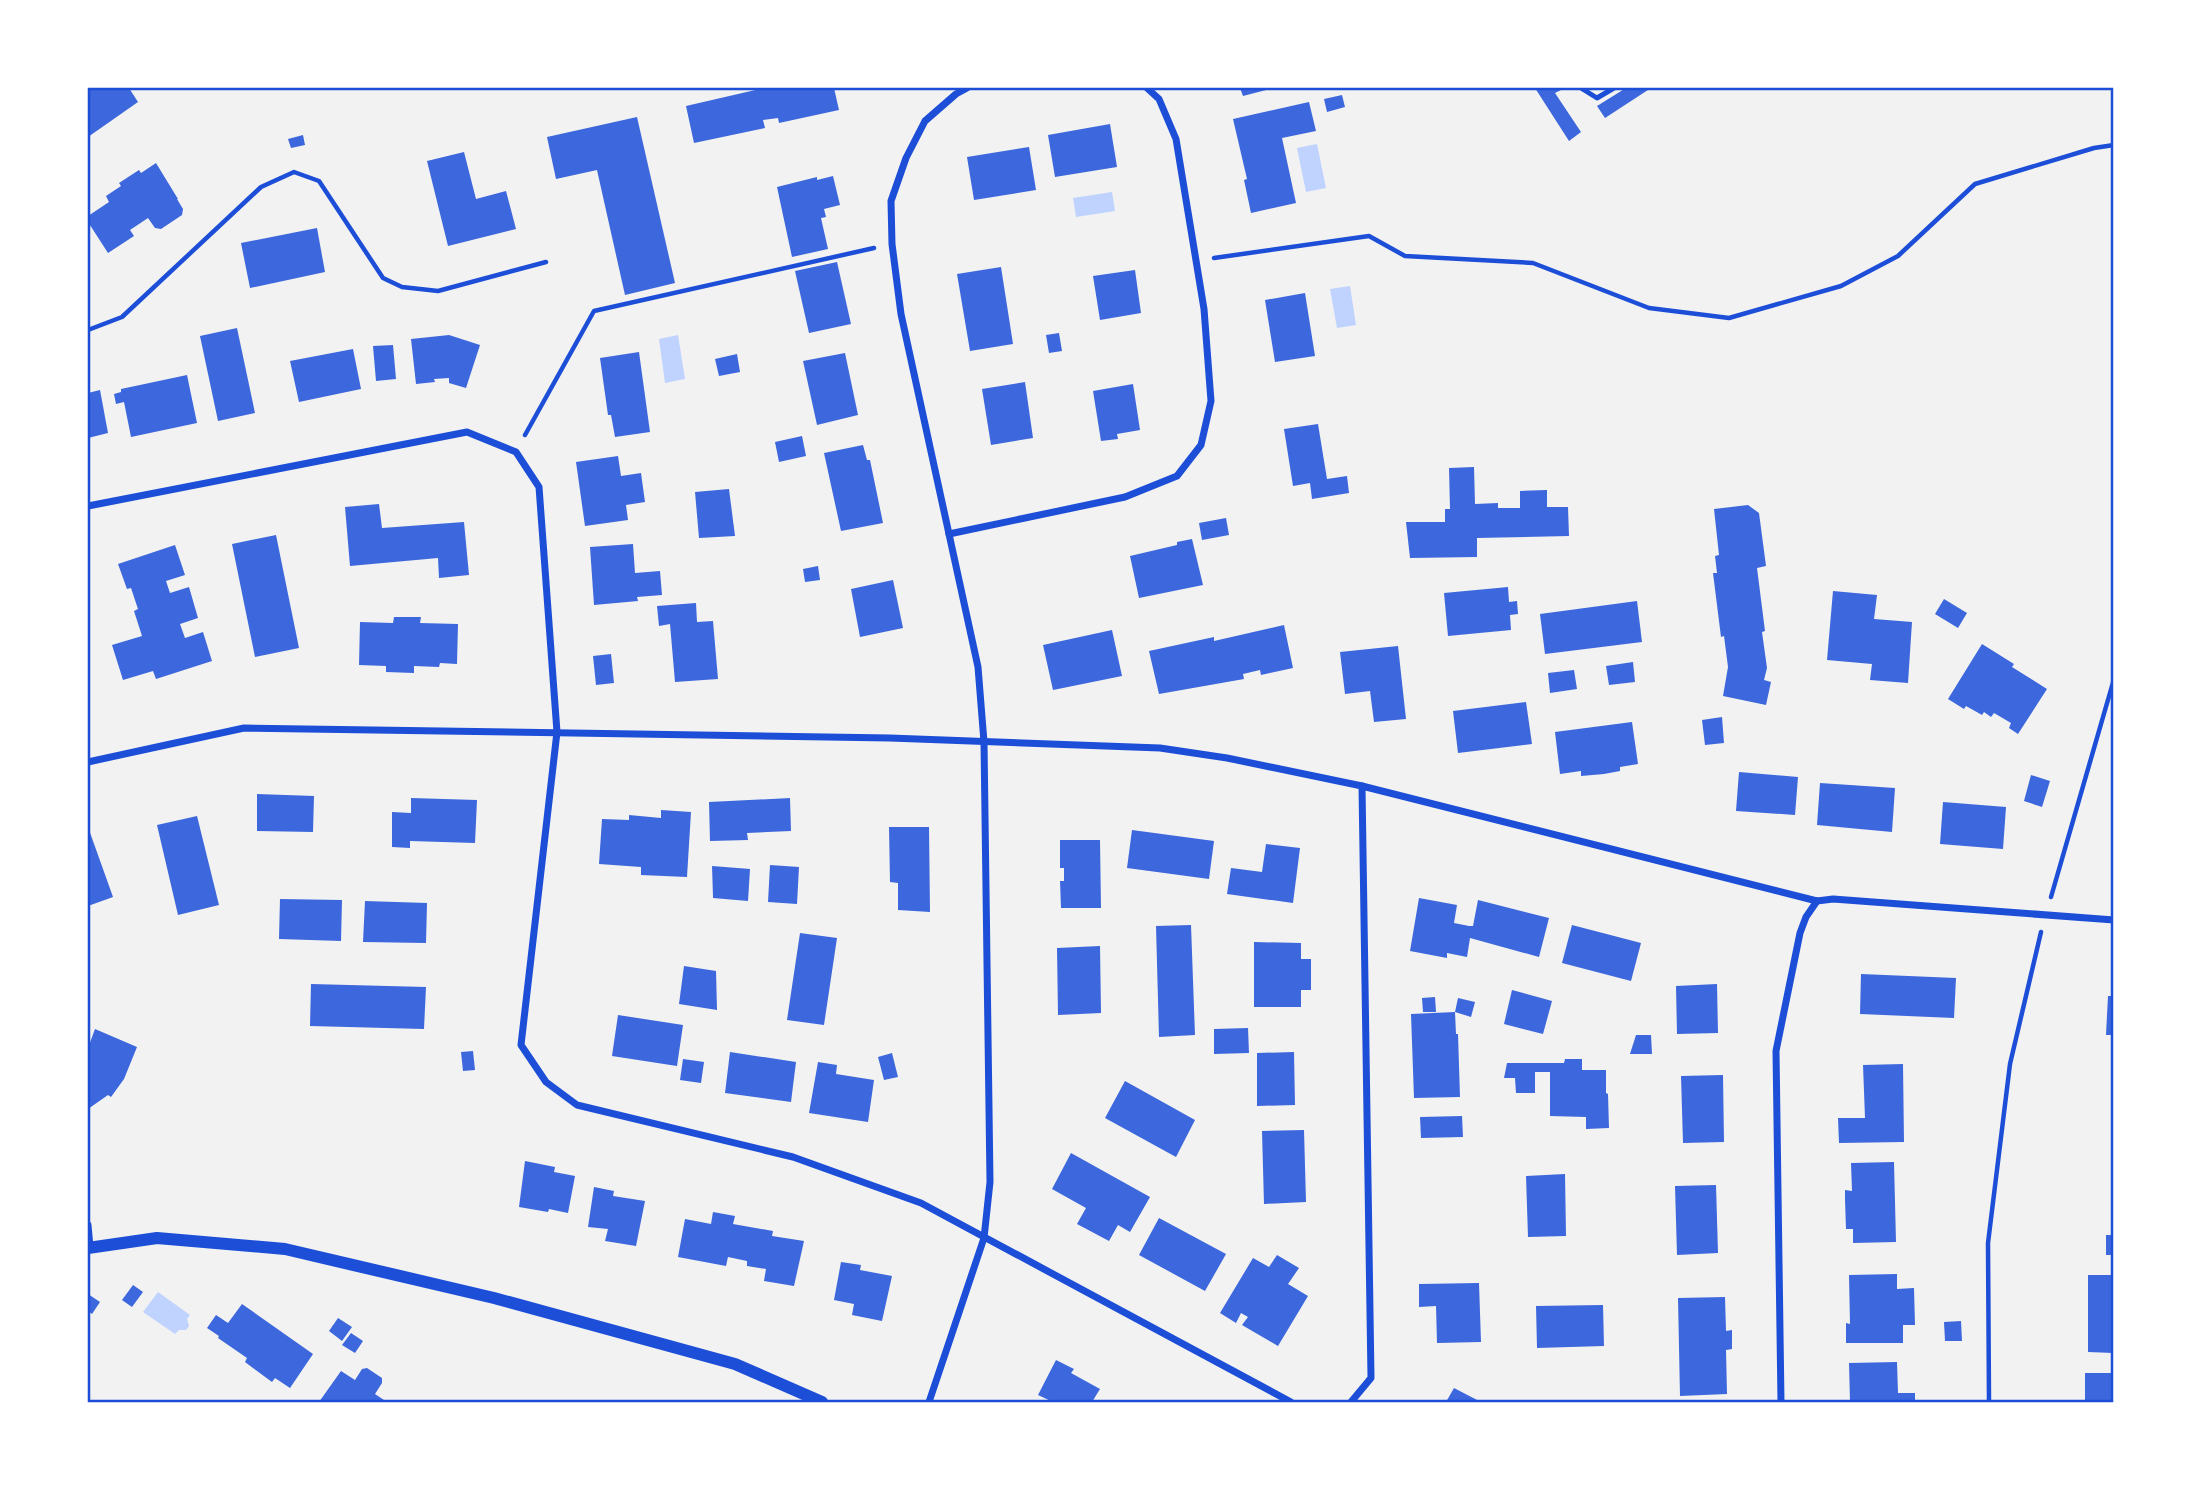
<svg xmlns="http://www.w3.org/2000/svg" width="2201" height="1490" viewBox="0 0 2201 1490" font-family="'DM Sans',sans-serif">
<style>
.water{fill:#bfd3fe}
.building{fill:#3d67dc}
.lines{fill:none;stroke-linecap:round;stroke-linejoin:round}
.path{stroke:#1d4ed8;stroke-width:4.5}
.service{stroke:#1d4ed8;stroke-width:5}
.minor{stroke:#1d4ed8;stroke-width:7}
.tertiary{stroke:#1d4ed8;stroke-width:12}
.neatline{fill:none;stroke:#1d4ed8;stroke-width:2.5}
</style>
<rect width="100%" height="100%" fill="#f2f2f2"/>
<g class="water">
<path d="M1317,144L1326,188L1306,192L1297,148Z"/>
<path d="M1112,192L1115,211L1076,217L1073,198Z"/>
<path d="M1350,286L1356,325L1337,328L1330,289Z"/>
<path d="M678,335L685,379L665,383L659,339Z"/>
<path d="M158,1292L190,1315L187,1319L189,1326L186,1330H179L175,1334L143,1312Z"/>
</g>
<g class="building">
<path d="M88,88H129L138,102L88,137Z"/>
<path d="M764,88H834L839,110L779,123L778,118L763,120L765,128L694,143L686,106Z"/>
<path d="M1240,88H1274L1243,96Z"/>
<path d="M1535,88H1565L1555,93L1581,132L1569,141Z"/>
<path d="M1626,88H1651L1605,118L1597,106Z"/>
<path d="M1342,95L1345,107L1327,112L1324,99Z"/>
<path d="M1309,102L1316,131L1282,138L1296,203L1251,213L1244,180L1247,179L1233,119Z"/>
<path d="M637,117L675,283L625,295L597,170L556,179L547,137Z"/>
<path d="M1110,124L1117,167L1055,177L1048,135Z"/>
<path d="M303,135L305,145L291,148L288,139Z"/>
<path d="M1029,147L1036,190L974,200L967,157Z"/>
<path d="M464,152L476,199L506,191L516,229L448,246L427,161Z"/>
<path d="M156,163L178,199H177L183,209L182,215L161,229L155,228L148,218L130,230L134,236L108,253L88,222V216L109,202L106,196L121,186L119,183L139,170L141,173Z"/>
<path d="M833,176L840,205L824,209L826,217L821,218L828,249L792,257L777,187L817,177V180Z"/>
<path d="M317,228L325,272L250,288L241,243Z"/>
<path d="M837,262L851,324L809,333L795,271Z"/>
<path d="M1001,267L1013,344L970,351L957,274Z"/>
<path d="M1135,270L1141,313L1100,320L1093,276Z"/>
<path d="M1305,293L1315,356L1275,362L1265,300Z"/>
<path d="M237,328L255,413L218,421L200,336Z"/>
<path d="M1059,333L1062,351L1049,353L1046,335Z"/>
<path d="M449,335L480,345L466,388L449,383V378L434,379L435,382L416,384L411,339Z"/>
<path d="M393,345L396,379L376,381L373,346Z"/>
<path d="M353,349L361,389L299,402L290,361Z"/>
<path d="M639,352L650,432L615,437L611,415H608L600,358Z"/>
<path d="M845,353L858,415L817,425L803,361Z"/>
<path d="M737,354L740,372L719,376L715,359Z"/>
<path d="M187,375L197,423L131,437L124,402L116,404L114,394L121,392V389Z"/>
<path d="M1025,382L1033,438L991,445L982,389Z"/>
<path d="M1133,384L1140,430L1117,434L1118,439L1101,441L1093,391Z"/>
<path d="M100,390L108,433L88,438V393Z"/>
<path d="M1318,424L1327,479L1347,476L1349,493L1312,499L1310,483L1293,486L1284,429Z"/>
<path d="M802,436L806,456L779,462L775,442Z"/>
<path d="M863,445L867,460H870L883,523L841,531L824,453Z"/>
<path d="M618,456L621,476L641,473L645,502L626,505L628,520L585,526L576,462Z"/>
<path d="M1474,467L1475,504L1498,503V508H1520V491L1547,490V507H1568L1569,536L1477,538V557L1410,558L1406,522H1445V509H1450L1449,468Z"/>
<path d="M729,489L735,536L699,538L695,492Z"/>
<path d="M379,504L382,528L464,522L469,575L439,578L438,558L350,566L345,507Z"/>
<path d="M1748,505L1759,513L1766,566L1757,568L1765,631L1762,632L1767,668L1764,680L1771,682L1766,705L1723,696L1728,667L1724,636L1721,637L1713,573H1717L1715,556L1719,555L1714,509Z"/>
<path d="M1226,518L1229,535L1202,540L1199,523Z"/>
<path d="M276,535L299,648L255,657L232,544Z"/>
<path d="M1192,539L1203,585L1139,598L1130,556L1177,545V542Z"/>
<path d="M633,544L635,573L660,571L662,595L637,597L638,601L594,605L590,547Z"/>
<path d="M175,545L185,575L166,581L170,593L189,587L198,618L180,624L185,638L203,632L212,661L156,679L153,671L123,680L112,645L142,636L134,611L138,609L131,588L127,589L118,564Z"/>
<path d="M818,566L820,580L805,582L803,569Z"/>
<path d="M893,580L903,628L860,637L851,589Z"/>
<path d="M1508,587L1509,602L1517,601L1518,614L1510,615L1511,630L1448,636L1444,593Z"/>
<path d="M1833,591L1877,595L1874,619L1912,622L1908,683L1870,680L1872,664L1827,660Z"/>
<path d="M1944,599L1967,613L1958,628L1935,614Z"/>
<path d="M1637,601L1642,642L1545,654L1540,614Z"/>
<path d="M696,603L697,622L713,621L718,679L675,682L670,624L659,626L657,606Z"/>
<path d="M394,617H421L420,623L458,624L457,664L440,663L439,667L414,666V673L386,672V666L359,665L360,622L393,623Z"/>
<path d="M1284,625L1293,668L1261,675L1260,670L1243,674L1244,679L1159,694L1149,651L1214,637V641Z"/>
<path d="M1112,630L1122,676L1053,690L1043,645Z"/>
<path d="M1982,644L2014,664L2012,667L2047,689L2018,734L2009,728L2011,723L1994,713L1991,717L1984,712L1982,715L1966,706L1964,709L1948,699Z"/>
<path d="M1398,646L1406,719L1374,722L1370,691L1345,694L1340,652Z"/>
<path d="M611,654L614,683L596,685L593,656Z"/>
<path d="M1633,662L1635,682L1609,685L1606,666Z"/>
<path d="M1574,670L1577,689L1550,693L1548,673Z"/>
<path d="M1526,702L1532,744L1458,753L1453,711Z"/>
<path d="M1722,717L1724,743L1705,745L1702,720Z"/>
<path d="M1632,722L1638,764L1620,767V771L1604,774L1581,776V771L1560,774L1555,732Z"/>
<path d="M1739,772L1798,777L1795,815L1736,811Z"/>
<path d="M2031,775L2050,781L2042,807L2024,801Z"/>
<path d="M1820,783L1895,788L1892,832L1817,825Z"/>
<path d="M257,794L314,796L313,832L257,831Z"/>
<path d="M411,798L477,800L475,843L410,841V848L392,847V812L411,813Z"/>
<path d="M790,798L791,831L747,833L748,840L710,841L709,802Z"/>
<path d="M1943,802L2006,807L2003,849L1940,844Z"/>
<path d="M661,810L691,812L687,877L641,875V867L599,864L602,819L629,820V815L661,818Z"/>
<path d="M197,816L219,905L178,915L157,825Z"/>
<path d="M88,827L113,897L88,906Z"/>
<path d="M889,827H929L930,912L898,910V883L890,882Z"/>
<path d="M1132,830L1214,841L1209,879L1127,868Z"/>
<path d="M1060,840H1100L1101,908H1061L1060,881H1064V868H1060Z"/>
<path d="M1266,844L1300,848L1293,903L1227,894L1231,868L1262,872Z"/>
<path d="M770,865L799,867L797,904L768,902Z"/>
<path d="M712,866L750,869L748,901L713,898Z"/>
<path d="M1419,898L1457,905L1454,923L1469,926H1473L1478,900L1549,918L1539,957L1470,938L1467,957L1447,953V958L1410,951Z"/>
<path d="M280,899L342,900L341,941L279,939Z"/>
<path d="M365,901L427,903L426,943L363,942Z"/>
<path d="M1191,925L1195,1035L1159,1037L1156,926Z"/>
<path d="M1572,925L1641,943L1631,981L1562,963Z"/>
<path d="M800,933L837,938L824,1025L787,1020Z"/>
<path d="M1254,942L1301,943V959H1311V990H1301V1007H1254Z"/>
<path d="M1100,946L1101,1013L1058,1015L1057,948Z"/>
<path d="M684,966L716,971L717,1010L679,1004Z"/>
<path d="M1861,974L1956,978L1954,1018L1860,1014Z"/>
<path d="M311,984L426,987L424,1029L310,1026Z"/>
<path d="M1717,984L1718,1033L1677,1034L1676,986Z"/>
<path d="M1512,990L1552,1001L1543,1034L1504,1024Z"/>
<path d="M2108,996H2113V1035H2106Z"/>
<path d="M1435,997L1436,1012H1423L1422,998Z"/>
<path d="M1458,998L1475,1002L1471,1017L1455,1012Z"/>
<path d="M1455,1012L1456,1034H1458L1460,1097L1414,1098L1411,1014Z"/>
<path d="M618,1015L683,1025L677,1066L612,1056Z"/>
<path d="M1248,1028L1249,1053L1214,1054V1029Z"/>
<path d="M95,1029L137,1047L124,1079L111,1097L108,1095L88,1109V1048Z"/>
<path d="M1636,1035H1651L1652,1054H1630Z"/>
<path d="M473,1051L475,1070L463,1071L461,1052Z"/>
<path d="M730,1052L796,1062L791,1102L725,1093Z"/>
<path d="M1294,1052L1295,1105L1257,1106V1053Z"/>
<path d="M892,1053L898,1077L884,1080L878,1057Z"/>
<path d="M683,1059L704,1062L701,1083L680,1080Z"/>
<path d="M1565,1059H1582V1070H1606V1093L1608,1094L1609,1128L1586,1129V1117L1550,1116V1072H1535V1093H1516L1515,1078H1504L1507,1063H1564Z"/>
<path d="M818,1062L837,1065L836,1074L874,1080L868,1122L809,1113Z"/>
<path d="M1903,1064L1904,1142L1839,1143L1838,1118H1865L1863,1065Z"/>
<path d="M1723,1075L1724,1142L1683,1143L1681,1076Z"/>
<path d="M1125,1081L1195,1120L1176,1157L1105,1118Z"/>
<path d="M1462,1116L1463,1137L1421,1138L1420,1117Z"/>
<path d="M1304,1130L1306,1202L1264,1204L1262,1131Z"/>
<path d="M1071,1153L1150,1197L1130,1232L1118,1225L1109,1241L1077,1224L1086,1208L1052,1189Z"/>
<path d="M525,1161L555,1167L554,1172L575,1176L568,1213L549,1209L548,1212L519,1207Z"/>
<path d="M1894,1162L1896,1242L1853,1243V1229H1846L1845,1199V1190L1852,1191L1851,1163Z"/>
<path d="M1565,1174L1566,1236L1528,1237L1526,1176Z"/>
<path d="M1716,1185L1718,1253L1677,1255L1675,1186Z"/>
<path d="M594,1187L614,1191L613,1196L645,1201L636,1246L605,1241L608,1229L588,1227Z"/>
<path d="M713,1212L735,1216L733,1224L773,1231L772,1236L804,1241L794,1286L764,1281L766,1269L747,1266V1261L728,1257L726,1266L678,1257L685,1219L711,1224Z"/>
<path d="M1159,1218L1226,1254L1205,1291L1139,1255Z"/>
<rect x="2106" y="1235" width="7" height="20"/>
<path d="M1277,1255L1299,1268L1288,1284L1308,1296L1278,1346L1242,1325L1248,1317L1241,1313L1236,1323L1220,1313L1253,1258L1269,1267Z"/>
<path d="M841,1262L861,1265L860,1270L892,1276L882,1321L852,1315L854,1304L834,1300Z"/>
<path d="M1897,1274V1289L1914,1288L1915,1325H1903V1343H1846V1323L1850,1324L1849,1275Z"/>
<path d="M2088,1275H2113V1353L2088,1352Z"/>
<path d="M1479,1283L1481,1342L1437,1343L1436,1306L1419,1307V1284Z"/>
<path d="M133,1285L143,1292L132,1307L122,1300Z"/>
<path d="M88,1294L100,1302L92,1314L88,1311Z"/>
<path d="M1725,1297L1726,1331L1732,1330V1349L1726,1350L1727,1394L1680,1396L1678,1298Z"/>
<path d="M242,1304L313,1354L290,1388L275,1378L272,1382L245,1362L247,1358L218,1338L219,1336L207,1328L216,1315L228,1323Z"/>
<path d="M1603,1305L1604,1346L1537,1348L1536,1306Z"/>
<path d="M338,1318L352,1327L342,1341L329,1331Z"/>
<path d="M1961,1321L1962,1341H1945L1944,1322Z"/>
<path d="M351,1333L363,1341L355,1353L342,1345Z"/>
<path d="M1056,1360L1074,1369L1071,1373L1100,1389L1092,1402H1053L1038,1395Z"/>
<path d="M1897,1362L1898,1393H1915V1402H1850L1849,1363Z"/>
<path d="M367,1368L382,1378V1383L375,1394L387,1402H319L341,1371L355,1380L362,1369Z"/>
<rect x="2085" y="1373" width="28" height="29"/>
<path d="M1454,1388L1481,1402H1446Z"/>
</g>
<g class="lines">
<g class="path">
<path d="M1214,258L1369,236L1405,256L1533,263L1649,308L1729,318L1841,286L1898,256L1975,184L2094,148L2114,145"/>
<path d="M88,330L122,317L261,187L294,172L319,181L383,278L402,287L438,291L546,262"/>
<path d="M525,435L594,311L874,248"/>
<path d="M2051,897L2114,679"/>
<path d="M1989,1402L1988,1243L2010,1064L2041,932"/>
</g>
<path class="service" d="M1581,88L1597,98L1614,88"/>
<g class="minor">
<path d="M88,506L467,432L516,452L539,487L557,732L521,1045L546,1082L577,1105L793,1157L921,1203L1291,1402"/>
<path d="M949,534L1125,497L1177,476L1201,445L1211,401L1204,309L1176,139L1159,99L1147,88"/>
<path d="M88,762L244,728L890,738L1160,748L1227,758L1362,786L1817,901L1833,899L2114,920"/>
<path d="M88,1225L90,1247"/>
<path d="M929,1402L984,1238L990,1182L984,742L978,667L901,314L892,244L891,201L906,158L925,121L956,94L967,88"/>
<path d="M1351,1402L1371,1378L1362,786"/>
<path d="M1781,1402L1776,1051L1800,933L1806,917L1817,901"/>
</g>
<path class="tertiary" d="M88,1248L157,1238L285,1249L494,1298L735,1364L822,1402"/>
</g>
<rect width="2201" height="1490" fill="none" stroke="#ffffff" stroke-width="178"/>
<rect x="89" y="89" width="2023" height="1312" class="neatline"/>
</svg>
